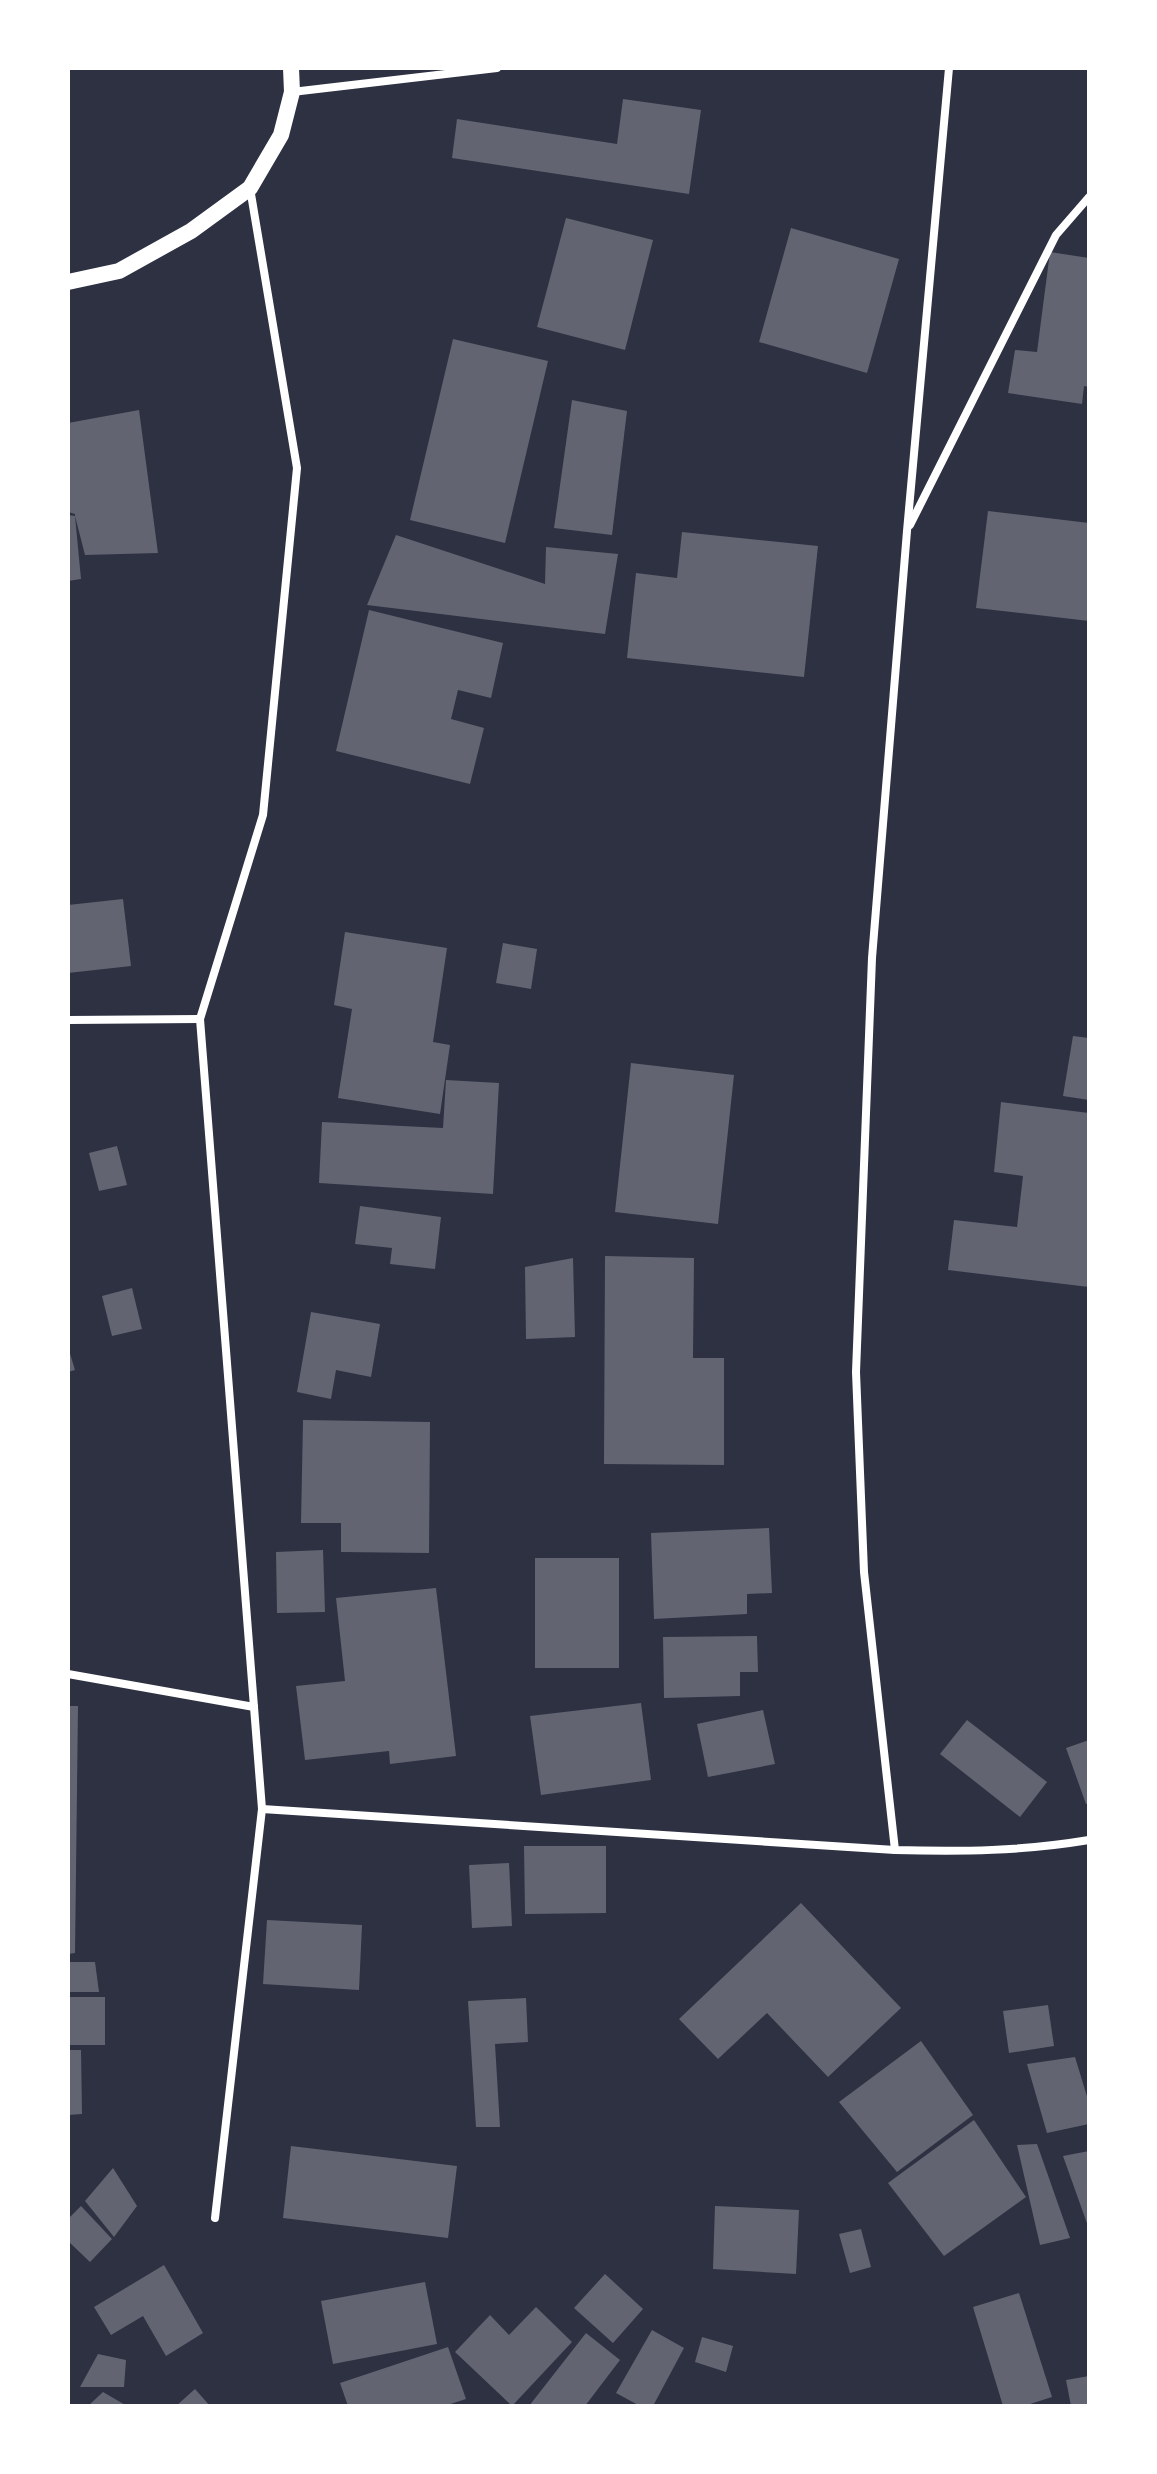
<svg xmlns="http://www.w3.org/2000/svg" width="1157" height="2474" viewBox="0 0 1157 2474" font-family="'Nunito Sans',sans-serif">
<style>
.building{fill:#626471}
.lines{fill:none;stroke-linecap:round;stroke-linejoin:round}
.minor{stroke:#fff;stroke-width:8}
.secondary{stroke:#fff;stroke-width:16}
</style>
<rect width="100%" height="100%" fill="#2d3142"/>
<g class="building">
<path d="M623,99L701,110L689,194L452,158L457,119L617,144Z"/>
<path d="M566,218L653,240L625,350L537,327Z"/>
<path d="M791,228L899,259L867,373L759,342Z"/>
<path d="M1050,252L1089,258V387L1084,386L1082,404L1008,393L1015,350L1037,352Z"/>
<path d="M453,339L548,361L505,543L410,520Z"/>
<path d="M572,400L627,411L612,535L554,528Z"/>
<path d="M139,410L158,553L85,555L75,516L81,579L68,581V515L75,516V514L68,512V423Z"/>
<path d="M988,511L1089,523V621L976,608Z"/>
<path d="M682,532L818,546L804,677L627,658L636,573L677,578Z"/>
<path d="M396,535L545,584L546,547L618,554L605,634L367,605Z"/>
<path d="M369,610L503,643L491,698L458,690L451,719L484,728L470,784L336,751Z"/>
<path d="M123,899L131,966L68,973V905Z"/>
<path d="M345,932L447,948L433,1042L450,1045L440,1114L338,1098L352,1009L334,1005Z"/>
<path d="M503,943L537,949L531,989L496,983Z"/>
<path d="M1073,1036L1089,1038V1100L1063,1096Z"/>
<path d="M631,1063L734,1075L718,1224L615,1212Z"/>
<path d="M446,1080L499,1083L493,1194L319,1183L322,1122L443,1128Z"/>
<path d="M1001,1102L1089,1113V1287L948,1270L954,1220L1017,1227L1023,1176L994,1172Z"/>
<path d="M117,1146L127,1185L99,1191L89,1153Z"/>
<path d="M360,1206L441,1217L435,1269L390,1264L392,1248L355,1244Z"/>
<path d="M605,1256L694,1258L693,1358H724V1465L604,1464Z"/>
<path d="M573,1258L575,1337L526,1339L525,1267Z"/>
<path d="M132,1288L142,1329L112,1336L102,1296Z"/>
<path d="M311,1312L380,1324L371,1377L336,1370L331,1399L297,1392Z"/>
<path d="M68,1347L75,1370L68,1372Z"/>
<path d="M303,1420L430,1422L429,1553L341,1552V1523H301Z"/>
<path d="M769,1528L772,1593L747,1594V1614L654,1619L651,1533Z"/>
<path d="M323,1550L325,1612L277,1613L276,1552Z"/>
<rect x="535" y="1558" width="84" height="110"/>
<path d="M436,1588L456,1756L390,1764L389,1751L305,1760L296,1686L345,1681L336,1598Z"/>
<path d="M757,1636L758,1672H740V1696L664,1698L663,1637Z"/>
<path d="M641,1703L651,1780L541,1795L530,1716Z"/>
<path d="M68,1706H78L75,1953L68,1954Z"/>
<path d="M763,1710L775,1764L708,1777L697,1724Z"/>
<path d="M967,1720L1047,1782L1020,1817L940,1754Z"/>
<path d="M1089,1740V1803L1086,1804L1066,1748Z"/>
<path d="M524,1846H606V1913L525,1914Z"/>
<path d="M509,1863L512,1926L472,1928L469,1865Z"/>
<path d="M801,1903L901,2008L828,2077L767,2013L718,2059L679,2019Z"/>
<path d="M267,1920L362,1925L359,1990L263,1984Z"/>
<path d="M68,1962H95L99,1992H68Z"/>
<rect x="68" y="1997" width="37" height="48"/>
<path d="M526,1998L528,2042L495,2044L500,2127H476L468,2001Z"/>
<path d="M1048,2005L1054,2046L1009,2053L1003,2011Z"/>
<path d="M921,2041L973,2115L897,2172L839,2102Z"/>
<path d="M68,2050H81L82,2114L68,2115Z"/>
<path d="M1075,2057L1089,2103V2124L1047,2133L1027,2064Z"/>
<path d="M974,2120L1026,2197L944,2256L888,2183Z"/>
<path d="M1037,2144L1070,2238L1040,2245L1017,2145Z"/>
<path d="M291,2146L457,2166L448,2238L283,2218Z"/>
<path d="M1089,2151V2229L1063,2156Z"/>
<path d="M113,2168L137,2206L114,2237L85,2201Z"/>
<path d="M81,2206L112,2239L90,2262L68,2241V2219Z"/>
<path d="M715,2206L799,2210L796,2274L713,2269Z"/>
<path d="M861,2229L871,2267L850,2273L839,2234Z"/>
<path d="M164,2265L203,2333L166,2356L143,2316L111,2335L94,2307Z"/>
<path d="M605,2274L643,2309L613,2343L574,2308Z"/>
<path d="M425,2282L437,2344L333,2364L321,2301Z"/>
<path d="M1019,2293L1052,2397L1024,2406H1003L973,2307Z"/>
<path d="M536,2307L572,2342L512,2406L455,2352L490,2315L509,2335Z"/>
<path d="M652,2330L684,2348L653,2406H640L616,2393Z"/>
<path d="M586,2333L620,2360L585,2406H529Z"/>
<path d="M702,2337L733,2346L726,2372L695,2362Z"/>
<path d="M448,2347L466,2399L444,2406H348L340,2383Z"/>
<path d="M98,2354L126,2360L124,2387H80Z"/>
<path d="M1089,2376V2406H1071L1066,2380Z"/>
<path d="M195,2389L210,2406H176Z"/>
<path d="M103,2392L127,2406H88Z"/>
</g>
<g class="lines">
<g class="minor">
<path d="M949,68L907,531L872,958L856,1372L864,1572L895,1850C962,1852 1023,1851 1089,1840"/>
<path d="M292,92L497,68"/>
<path d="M250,188L297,468L263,815L200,1019L262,1809"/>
<path d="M910,525L1056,235L1089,197"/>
<path d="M68,1020L200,1019"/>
<path d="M68,1674L254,1707"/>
<path d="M215,2218L262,1809L895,1850"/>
</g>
<path class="secondary" d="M68,282L119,271L191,231L250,188L281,135L292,92L291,68"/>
</g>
<rect width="1157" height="2474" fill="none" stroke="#ffffff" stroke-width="140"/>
</svg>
